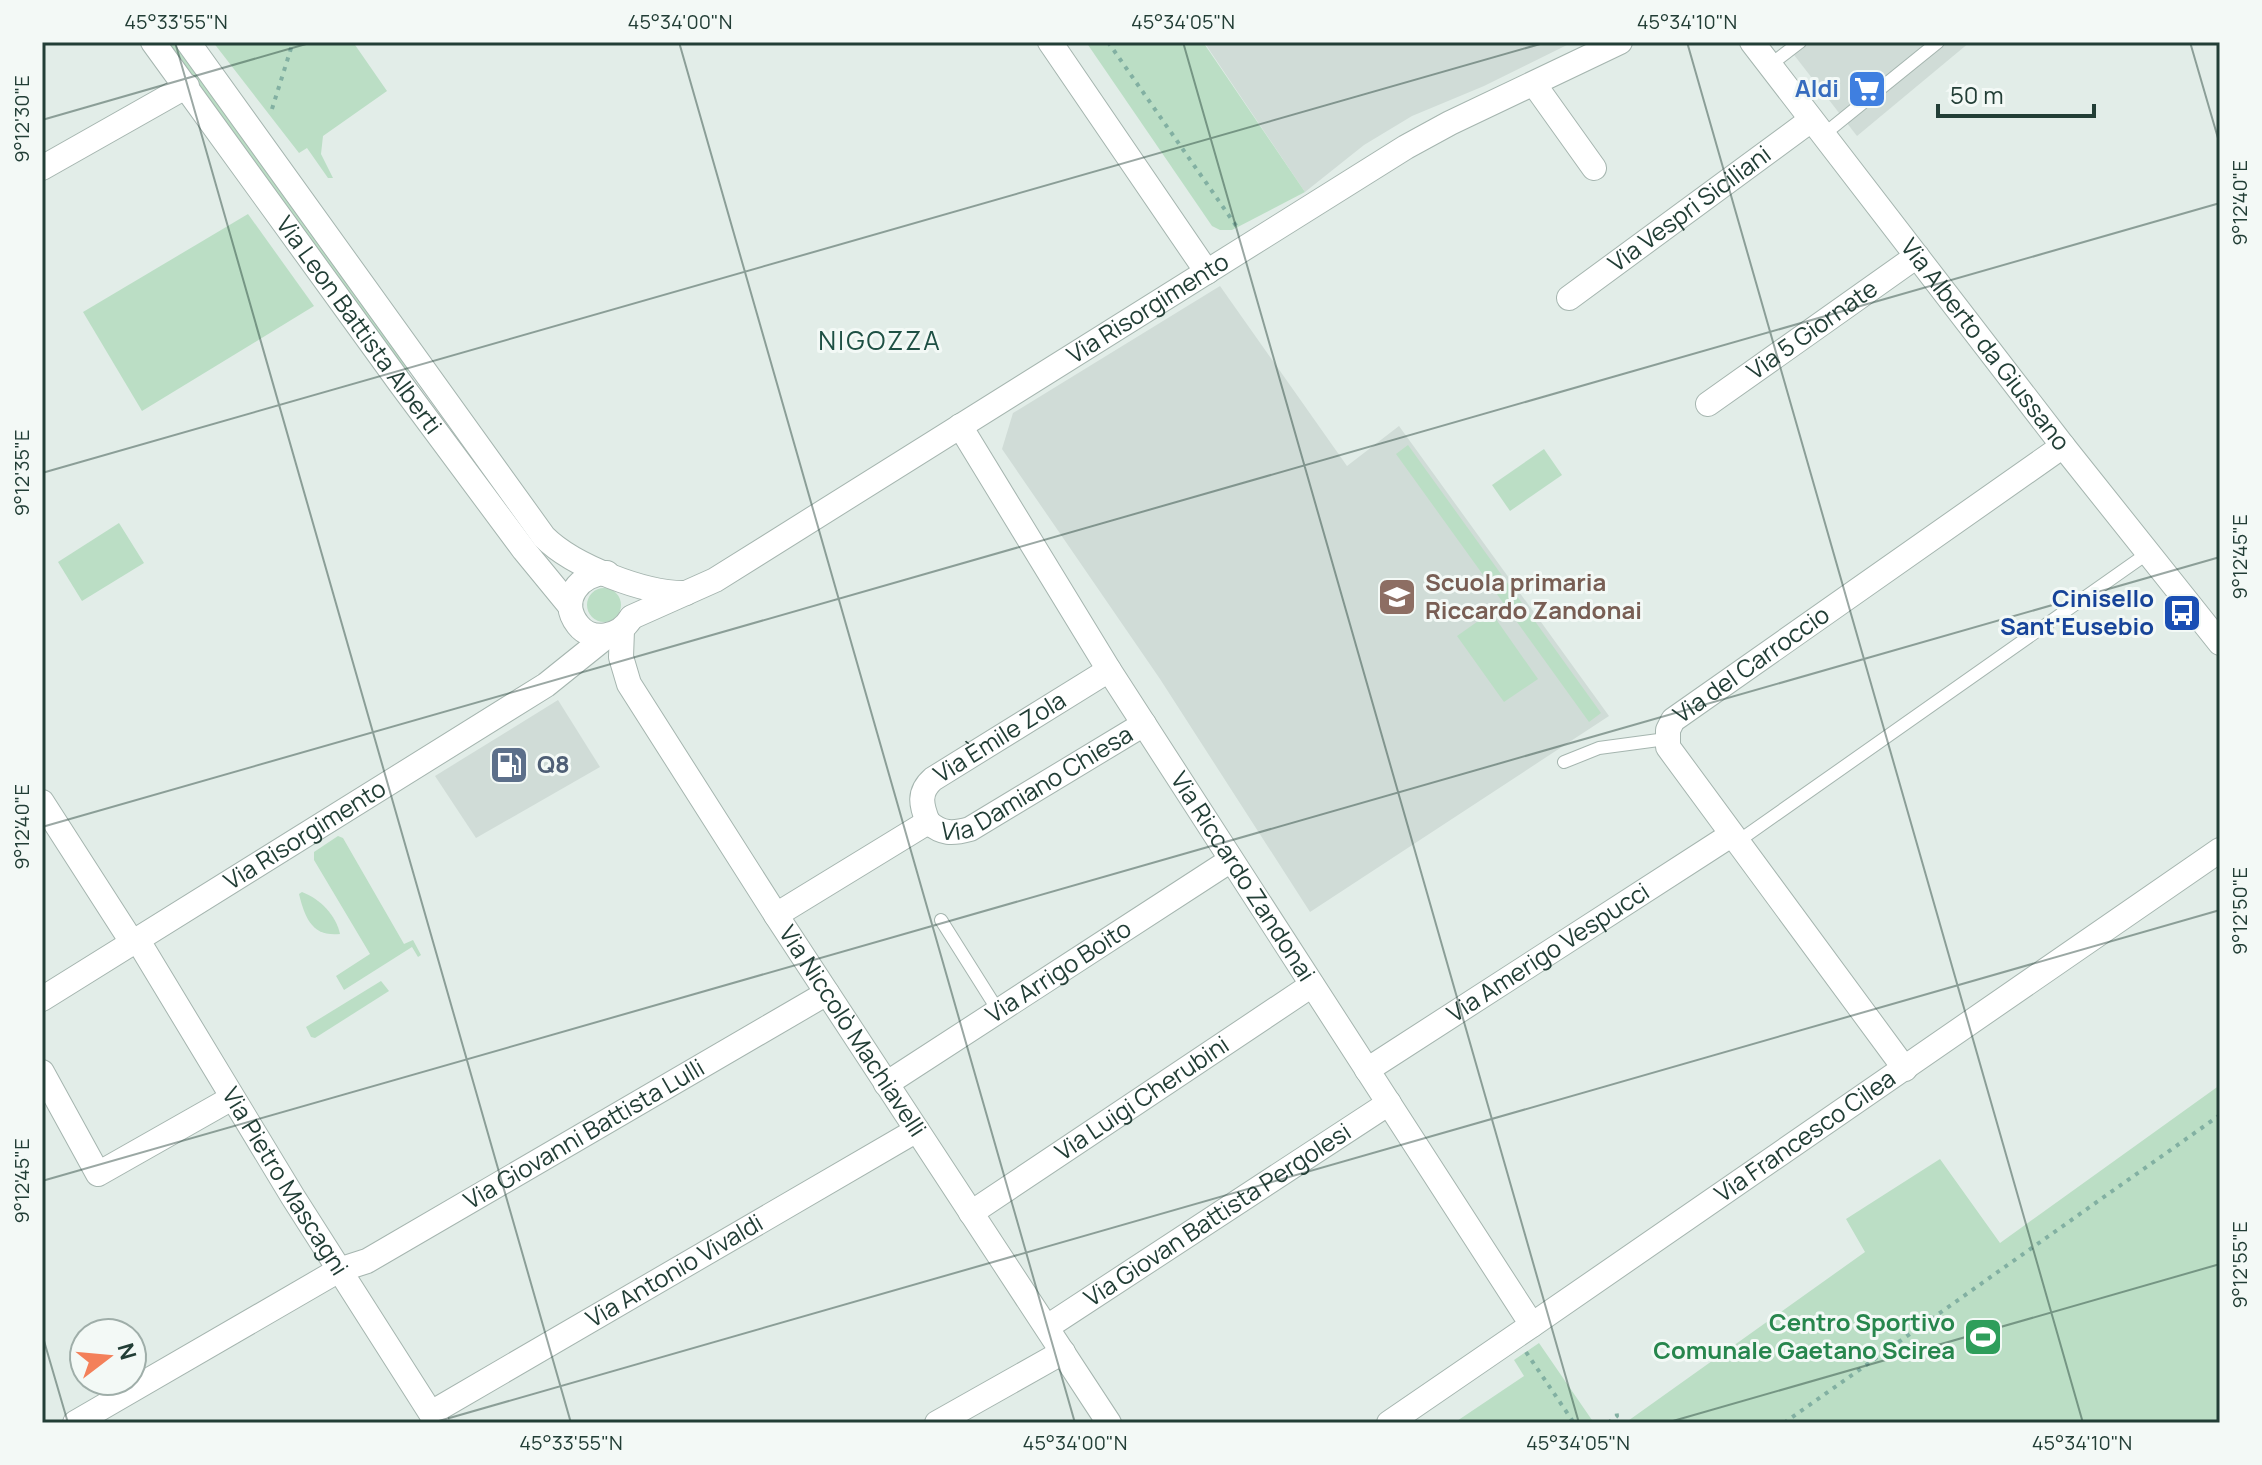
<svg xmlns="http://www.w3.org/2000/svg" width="2262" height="1465" viewBox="0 0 2262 1465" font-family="Manrope,sans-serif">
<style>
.built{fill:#d0dcd7}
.green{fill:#bbdec5}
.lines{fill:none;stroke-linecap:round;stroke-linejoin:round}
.service-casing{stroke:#a5b5af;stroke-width:14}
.minor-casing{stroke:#a5b5af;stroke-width:26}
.tertiary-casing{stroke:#a5b5af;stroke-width:26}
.path{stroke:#82b0a2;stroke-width:4;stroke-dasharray:4 6;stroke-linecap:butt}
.service{stroke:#fff;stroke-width:12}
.minor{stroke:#fff;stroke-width:24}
.tertiary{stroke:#fff;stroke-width:24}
.ticks{fill:none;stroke:#223e36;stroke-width:2;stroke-opacity:0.45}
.labels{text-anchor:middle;stroke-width:6;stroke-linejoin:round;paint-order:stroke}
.shop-label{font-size:24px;font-weight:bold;fill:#366cbe;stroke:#f3f9f6;text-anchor:end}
.street-label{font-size:24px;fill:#223e36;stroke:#f3f9f6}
.education-label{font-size:24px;font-weight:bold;fill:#785e54;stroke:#f3f9f6;text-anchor:start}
.transit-label{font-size:24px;font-weight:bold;fill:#164399;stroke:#f3f9f6;text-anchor:end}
.service-label{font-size:24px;font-weight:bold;fill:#4e5e75;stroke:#f3f9f6;text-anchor:start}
.leisure-label{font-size:24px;font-weight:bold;fill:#27864d;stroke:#f3f9f6;text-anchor:end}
.neighbourhood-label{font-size:26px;letter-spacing:2px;fill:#1e5044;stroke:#f3f9f6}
.neatline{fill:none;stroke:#223e36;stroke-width:3}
.ticks-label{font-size:20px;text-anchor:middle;fill:#223e36}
</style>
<rect width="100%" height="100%" fill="#e2ede8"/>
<g class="built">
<path d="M1204,42H1573L1484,86L1412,116L1364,145L1305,192Z"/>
<path d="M1784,42H1970L1857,136Z"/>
<path d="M1220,286L1347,466L1399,426L1609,716L1310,912L1160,679L1002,449L1013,413Z"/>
<path d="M558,700L600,767L476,838L435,776Z"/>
</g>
<g class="green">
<path d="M168,42H178L413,368L406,373Z"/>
<path d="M213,42H353L387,91L323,136L321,154L333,178H328L307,148L299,153Z"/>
<path d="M1086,42H1203L1305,192L1232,230H1220L1212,226Z"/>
<path d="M248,214L314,306L142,411L83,312Z"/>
<path d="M1408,445L1601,713L1589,722L1396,454Z"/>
<path d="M1544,449L1562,475L1510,511L1492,485Z"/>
<path d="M119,523L144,563L82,601L58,562Z"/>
<circle cx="604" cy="605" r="17"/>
<path d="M1491,612L1538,679L1504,702L1457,636Z"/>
<path d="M338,836L343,838L404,944L413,940L421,955L418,957L412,947L344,990L336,976L370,954L314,860V852Z"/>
<path d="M302,892C320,899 336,915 340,934C312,937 305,918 299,894Z"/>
<path d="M381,981L389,991L315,1038L311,1037L306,1027Z"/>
<path d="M2220,1085V1423H1625L1865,1252L1846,1219L1940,1159L2000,1243Z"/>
<path d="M1539,1343L1594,1423H1454L1524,1376L1514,1360Z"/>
</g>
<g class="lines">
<defs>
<g id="service">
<path d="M1770,65L1800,42"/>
<path d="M1823,135L1938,42"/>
<path d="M1564,762L1599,748L1666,739"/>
<path d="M1737,842L2148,553"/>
<path d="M941,920L999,1012"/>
</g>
<g id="minor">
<path d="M1050,42L1207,272"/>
<path id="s1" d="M1752,42L2063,446L2220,643"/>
<path d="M1534,84L1594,168"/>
<path d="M42,168L187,86"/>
<path id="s2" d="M1569,298L1811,120"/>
<path id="s3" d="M1708,404L1917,256"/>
<path d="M42,802L132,942"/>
<path id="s4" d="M928,822C921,805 918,792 933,779L1109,670"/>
<path id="s5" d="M928,822C942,834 952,834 970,829L1144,724"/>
<path d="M776,915L928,822"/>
<path id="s6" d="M137,939L293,1197L437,1423"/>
<path id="s7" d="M42,999L546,685L607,636"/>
<path id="s8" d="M1905,1069L1668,747V730L1673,720L2063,446"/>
<path id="s9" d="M1367,1070L1731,835"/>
<path d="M42,1072L98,1174L232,1098"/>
<path id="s10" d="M886,1084L1231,860"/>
<path id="s11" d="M971,1213L1312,985"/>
<path id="s12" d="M1532,1325L2220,850"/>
<path id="s13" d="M1047,1327L1389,1103"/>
<path id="s14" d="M431,1413L917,1130"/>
<path id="s15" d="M75,1423L339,1270L367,1261L827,993"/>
<path d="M937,1423L1063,1352"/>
</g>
<g id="tertiary">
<path id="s16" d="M153,42L400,383L524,550L570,606"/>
<path d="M188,42L544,537C573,566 645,594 686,593"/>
<path id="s17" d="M960,426L1109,670L1532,1325L1389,1423"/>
<path d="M607,573C580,573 558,600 578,625C592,643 620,637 631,618"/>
<path id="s18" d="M632,617L715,580L1406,147L1450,123L1620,42"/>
<path id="s19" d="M622,630L621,657L629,684L776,915L1109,1423"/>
</g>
</defs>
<use href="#service" class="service-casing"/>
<use href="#minor" class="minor-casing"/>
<use href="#tertiary" class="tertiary-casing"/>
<g class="path">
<path d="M1108,42L1237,227"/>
<path d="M272,109L293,42"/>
<path d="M1526,1352L1574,1423"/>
<path d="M1608,1423L1617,1416L1616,1408"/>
<path d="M1784,1423L2220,1115"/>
</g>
<use href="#service" class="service"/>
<use href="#minor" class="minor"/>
<use href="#tertiary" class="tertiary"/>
</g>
<path class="ticks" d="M175,42L571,1423M679,42L1075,1423M1183,42L1579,1423M1687,42L2083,1423M2190,42L2220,145M42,120L313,42M42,473L1547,42M42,827L2220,203M42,1181L2220,557M42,1334L68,1423M432,1423L2220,910M1666,1423L2220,1264"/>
<defs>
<symbol id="supermarket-square" viewBox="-11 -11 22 22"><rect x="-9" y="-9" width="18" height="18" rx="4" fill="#3f7fe0" stroke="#f3f9f6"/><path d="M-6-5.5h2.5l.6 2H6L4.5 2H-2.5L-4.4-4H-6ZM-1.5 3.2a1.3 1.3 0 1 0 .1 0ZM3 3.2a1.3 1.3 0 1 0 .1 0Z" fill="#fff"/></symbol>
<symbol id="school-square" viewBox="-11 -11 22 22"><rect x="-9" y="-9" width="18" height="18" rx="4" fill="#8d6e63" stroke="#f3f9f6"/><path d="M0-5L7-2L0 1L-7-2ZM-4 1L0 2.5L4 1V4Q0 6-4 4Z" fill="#fff"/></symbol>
<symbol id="bus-square" viewBox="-11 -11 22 22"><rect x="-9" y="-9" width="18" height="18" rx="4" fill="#1a4fb4" stroke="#f3f9f6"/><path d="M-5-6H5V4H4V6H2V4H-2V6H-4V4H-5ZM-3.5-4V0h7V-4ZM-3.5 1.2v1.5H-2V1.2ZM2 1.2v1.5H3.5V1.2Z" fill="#fff"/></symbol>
<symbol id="fuel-square" viewBox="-11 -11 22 22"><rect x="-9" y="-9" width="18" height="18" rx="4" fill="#5c6f8a" stroke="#f3f9f6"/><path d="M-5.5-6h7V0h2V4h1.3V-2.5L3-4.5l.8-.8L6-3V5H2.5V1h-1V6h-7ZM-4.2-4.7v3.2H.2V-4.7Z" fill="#fff"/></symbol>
<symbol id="stadium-square" viewBox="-11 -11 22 22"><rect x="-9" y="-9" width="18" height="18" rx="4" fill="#2e9e5b" stroke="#f3f9f6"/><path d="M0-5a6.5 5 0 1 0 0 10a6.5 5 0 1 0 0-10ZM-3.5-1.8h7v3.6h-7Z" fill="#fff"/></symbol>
</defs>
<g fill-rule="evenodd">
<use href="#supermarket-square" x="1845" y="67" width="44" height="44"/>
<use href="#school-square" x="1375" y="575" width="44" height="44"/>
<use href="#bus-square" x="2160" y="591" width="44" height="44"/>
<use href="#fuel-square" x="487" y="743" width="44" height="44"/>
<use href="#stadium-square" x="1961" y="1315" width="44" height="44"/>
</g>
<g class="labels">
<g class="shop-label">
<text x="1839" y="97">Aldi</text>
</g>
<g class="street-label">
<text dy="8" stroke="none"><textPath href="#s2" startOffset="150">Via Vespri Siciliani</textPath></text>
<text dy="8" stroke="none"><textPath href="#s18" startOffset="602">Via Risorgimento</textPath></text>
<text dy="8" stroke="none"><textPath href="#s16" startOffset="350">Via Leon Battista Alberti</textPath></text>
<text dy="8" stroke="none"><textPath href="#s3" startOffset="128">Via 5 Giornate</textPath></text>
<text dy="8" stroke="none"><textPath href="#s1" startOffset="382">Via Alberto da Giussano</textPath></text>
<text dy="8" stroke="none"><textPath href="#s8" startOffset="524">Via del Carroccio</textPath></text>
<text dy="8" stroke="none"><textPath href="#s4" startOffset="126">Via Èmile Zola</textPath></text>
<text dy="8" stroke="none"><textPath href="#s5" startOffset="124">Via Damiano Chiesa</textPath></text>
<text dy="8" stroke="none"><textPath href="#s7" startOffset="310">Via Risorgimento</textPath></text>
<text dy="8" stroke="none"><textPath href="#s17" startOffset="532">Via Riccardo Zandonai</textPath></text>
<text dy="8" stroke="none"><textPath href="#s9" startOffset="216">Via Amerigo Vespucci</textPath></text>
<text dy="8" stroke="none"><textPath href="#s10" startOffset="206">Via Arrigo Boito</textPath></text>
<text dy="8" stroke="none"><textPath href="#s19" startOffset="468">Via Niccolò Machiavelli</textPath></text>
<text dy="8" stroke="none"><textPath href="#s11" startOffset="206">Via Luigi Cherubini</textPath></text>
<text dy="8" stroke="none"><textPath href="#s15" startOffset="586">Via Giovanni Battista Lulli</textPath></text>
<text dy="8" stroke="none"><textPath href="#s12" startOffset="332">Via Francesco Cilea</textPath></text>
<text dy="8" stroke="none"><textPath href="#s6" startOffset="284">Via Pietro Mascagni</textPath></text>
<text dy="8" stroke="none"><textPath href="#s13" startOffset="204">Via Giovan Battista Pergolesi</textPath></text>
<text dy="8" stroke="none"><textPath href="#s14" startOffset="282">Via Antonio Vivaldi</textPath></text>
</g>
<g class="education-label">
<text x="1425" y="591">Scuola primaria<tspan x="1425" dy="28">Riccardo Zandonai</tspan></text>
</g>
<g class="transit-label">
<text x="2154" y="607">Cinisello<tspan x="2154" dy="28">Sant'Eusebio</tspan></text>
</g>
<g class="service-label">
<text x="537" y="773">Q8</text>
</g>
<g class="leisure-label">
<text x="1955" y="1331">Centro Sportivo<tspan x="1955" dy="28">Comunale Gaetano Scirea</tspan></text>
</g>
<g class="neighbourhood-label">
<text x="880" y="350">NIGOZZA</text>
</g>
</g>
<rect width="2262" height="1465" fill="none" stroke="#f3f9f6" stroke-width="88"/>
<g transform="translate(108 1357) rotate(74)"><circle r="38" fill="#f3f9f6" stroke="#9faea9" stroke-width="2"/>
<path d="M0-6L14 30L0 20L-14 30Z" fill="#f3805a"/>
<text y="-12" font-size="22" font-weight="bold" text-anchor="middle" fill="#223e36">N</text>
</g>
<path d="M1938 104v12h156v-12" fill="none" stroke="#223e36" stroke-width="4"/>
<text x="1950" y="104" font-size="24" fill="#223e36" stroke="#f3f9f6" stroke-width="6" paint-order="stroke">50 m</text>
<rect x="44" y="44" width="2174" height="1377" class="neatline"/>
<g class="ticks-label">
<text x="176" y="29">45°33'55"N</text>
<text x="680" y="29">45°34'00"N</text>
<text x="1183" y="29">45°34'05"N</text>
<text x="1687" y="29">45°34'10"N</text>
<text transform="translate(22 119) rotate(-90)" y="7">9°12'30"E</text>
<text transform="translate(2240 203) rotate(-90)" y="7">9°12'40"E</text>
<text transform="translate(22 473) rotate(-90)" y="7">9°12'35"E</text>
<text transform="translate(2240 557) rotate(-90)" y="7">9°12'45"E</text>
<text transform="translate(22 827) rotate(-90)" y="7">9°12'40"E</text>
<text transform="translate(2240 911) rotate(-90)" y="7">9°12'50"E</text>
<text transform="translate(22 1181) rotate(-90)" y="7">9°12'45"E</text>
<text transform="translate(2240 1265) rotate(-90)" y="7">9°12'55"E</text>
<text x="571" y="1450">45°33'55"N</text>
<text x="1075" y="1450">45°34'00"N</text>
<text x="1578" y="1450">45°34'05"N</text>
<text x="2082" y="1450">45°34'10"N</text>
</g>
</svg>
